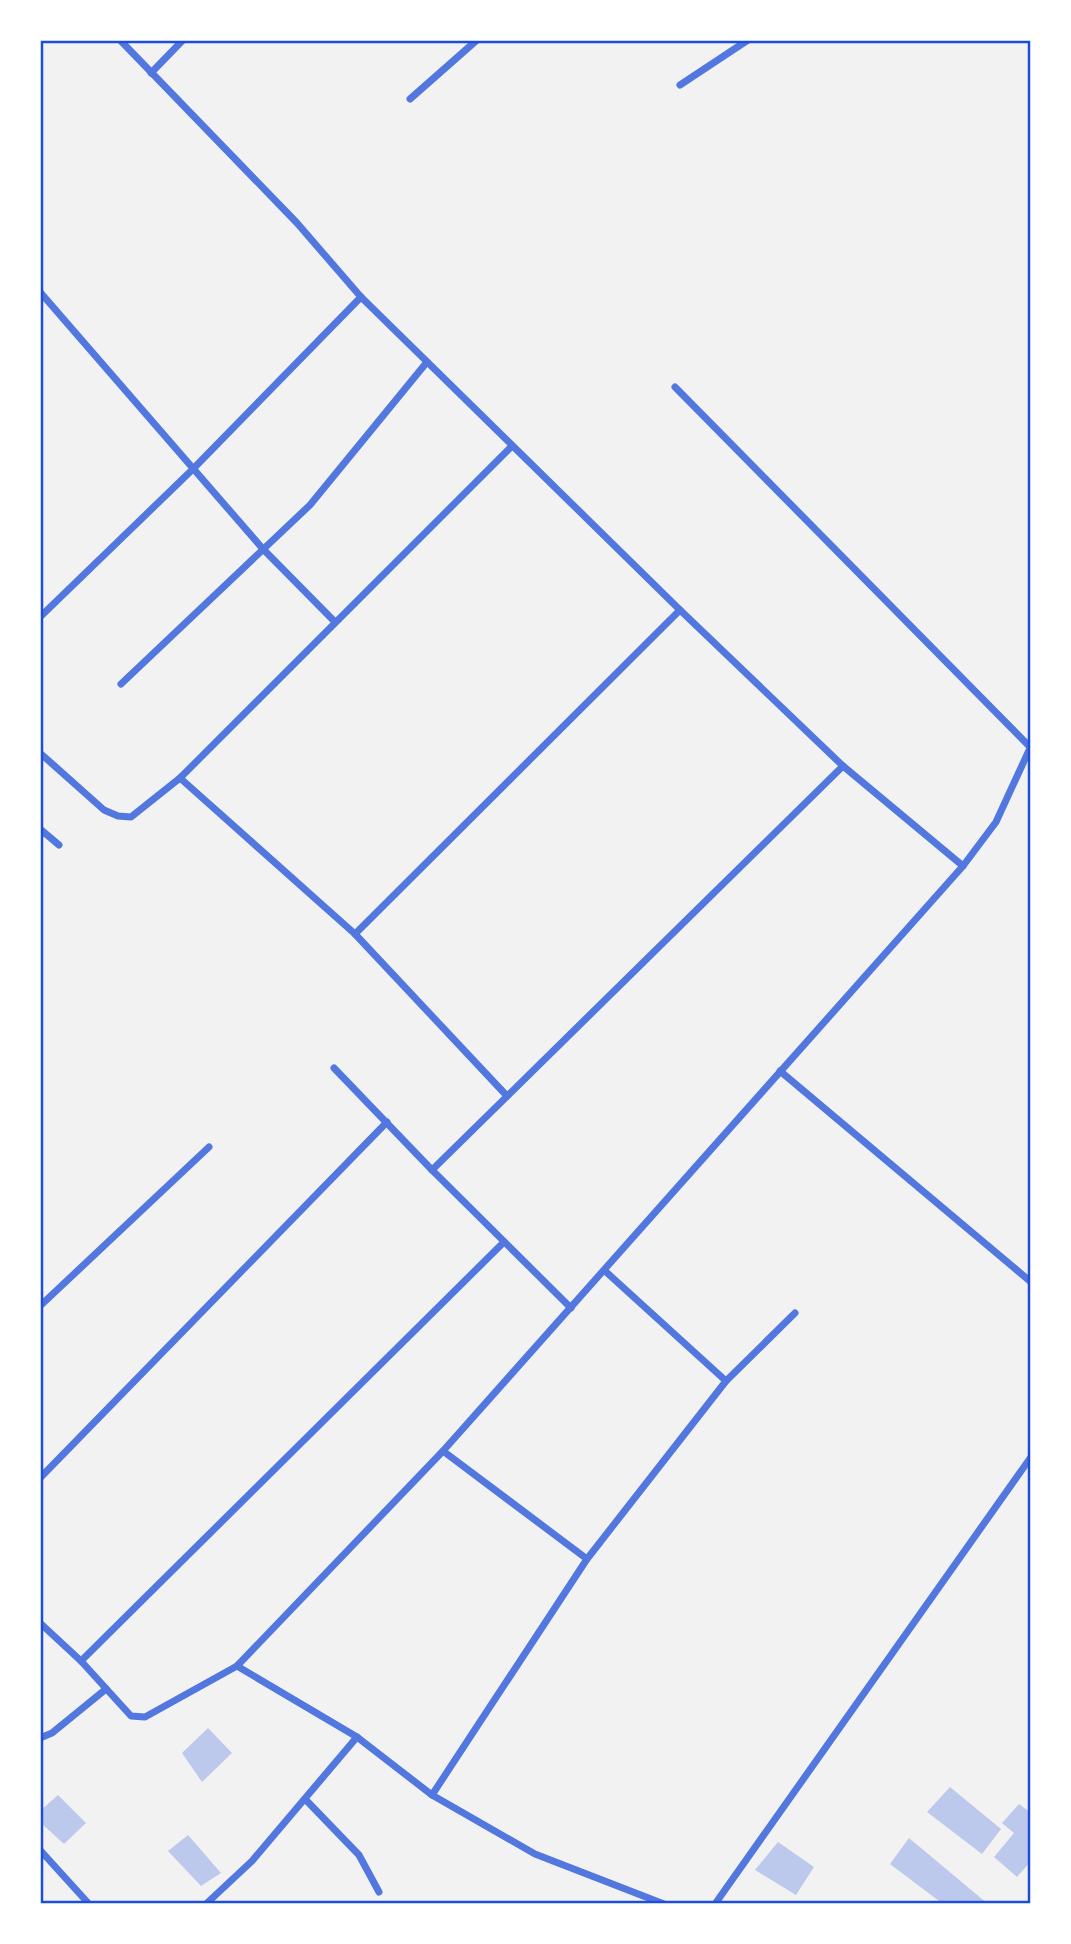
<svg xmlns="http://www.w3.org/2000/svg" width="1071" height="1944" viewBox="0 0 1071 1944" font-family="'PT Sans',sans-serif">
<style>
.building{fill:#bdc9ec}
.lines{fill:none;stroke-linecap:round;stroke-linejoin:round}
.minor{stroke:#5277de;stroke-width:7}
.neatline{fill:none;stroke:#1d4ed8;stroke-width:2.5}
</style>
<rect width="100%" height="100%" fill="#f2f2f2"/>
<g class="building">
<path d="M208,1728L232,1753L202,1782L182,1753Z"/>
<path d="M950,1787L1001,1829L982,1854L927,1812Z"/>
<path d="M58,1795L86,1823L64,1844L40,1822V1811Z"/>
<path d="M1019,1804L1031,1813V1827L1029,1829L1031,1831V1861L1017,1877L994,1857L1014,1833L1002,1823Z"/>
<path d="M188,1835L221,1873L201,1886L168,1851Z"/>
<path d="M909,1838L988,1904H943L890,1864Z"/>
<path d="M778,1842L814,1867L796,1895L755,1870Z"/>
</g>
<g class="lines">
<g class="minor">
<path d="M120,40L297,223L361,297L680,610L843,766L963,866"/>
<path d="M151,73L183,40"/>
<path d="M680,85L748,40"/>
<path d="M410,99L477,40"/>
<path d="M40,292L263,549L335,622"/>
<path d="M675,387L1030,747"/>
<path d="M40,617L193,469L361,297"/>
<path d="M121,684L310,505L427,362"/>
<path d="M40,753L104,810L118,816L131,817L180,778L512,446"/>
<path d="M180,778L355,934L507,1096"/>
<path d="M40,829L59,845"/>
<path d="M355,934L680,610"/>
<path d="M334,1068L432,1170L571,1308"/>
<path d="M780,1071L1031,1282"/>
<path d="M432,1170L843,766"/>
<path d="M605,1271L726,1381"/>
<path d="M40,1306L209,1147"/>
<path d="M443,1451L587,1559"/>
<path d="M40,1478L387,1122"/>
<path d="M40,1623L81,1661L131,1716L145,1717L237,1666L443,1451L963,866L996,822L1031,746"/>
<path d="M81,1661L504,1242"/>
<path d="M237,1666L357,1737L432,1795L535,1854L664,1904"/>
<path d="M40,1738L52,1733L106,1689"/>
<path d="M432,1795L587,1559L726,1381L795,1313"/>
<path d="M305,1799L359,1855L379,1892"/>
<path d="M40,1850L89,1904"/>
<path d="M206,1904L252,1861L357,1737"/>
<path d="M715,1904L1031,1457"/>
</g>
</g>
<rect width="1071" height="1944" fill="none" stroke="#ffffff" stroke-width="84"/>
<rect x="42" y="42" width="987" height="1860" class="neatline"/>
</svg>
